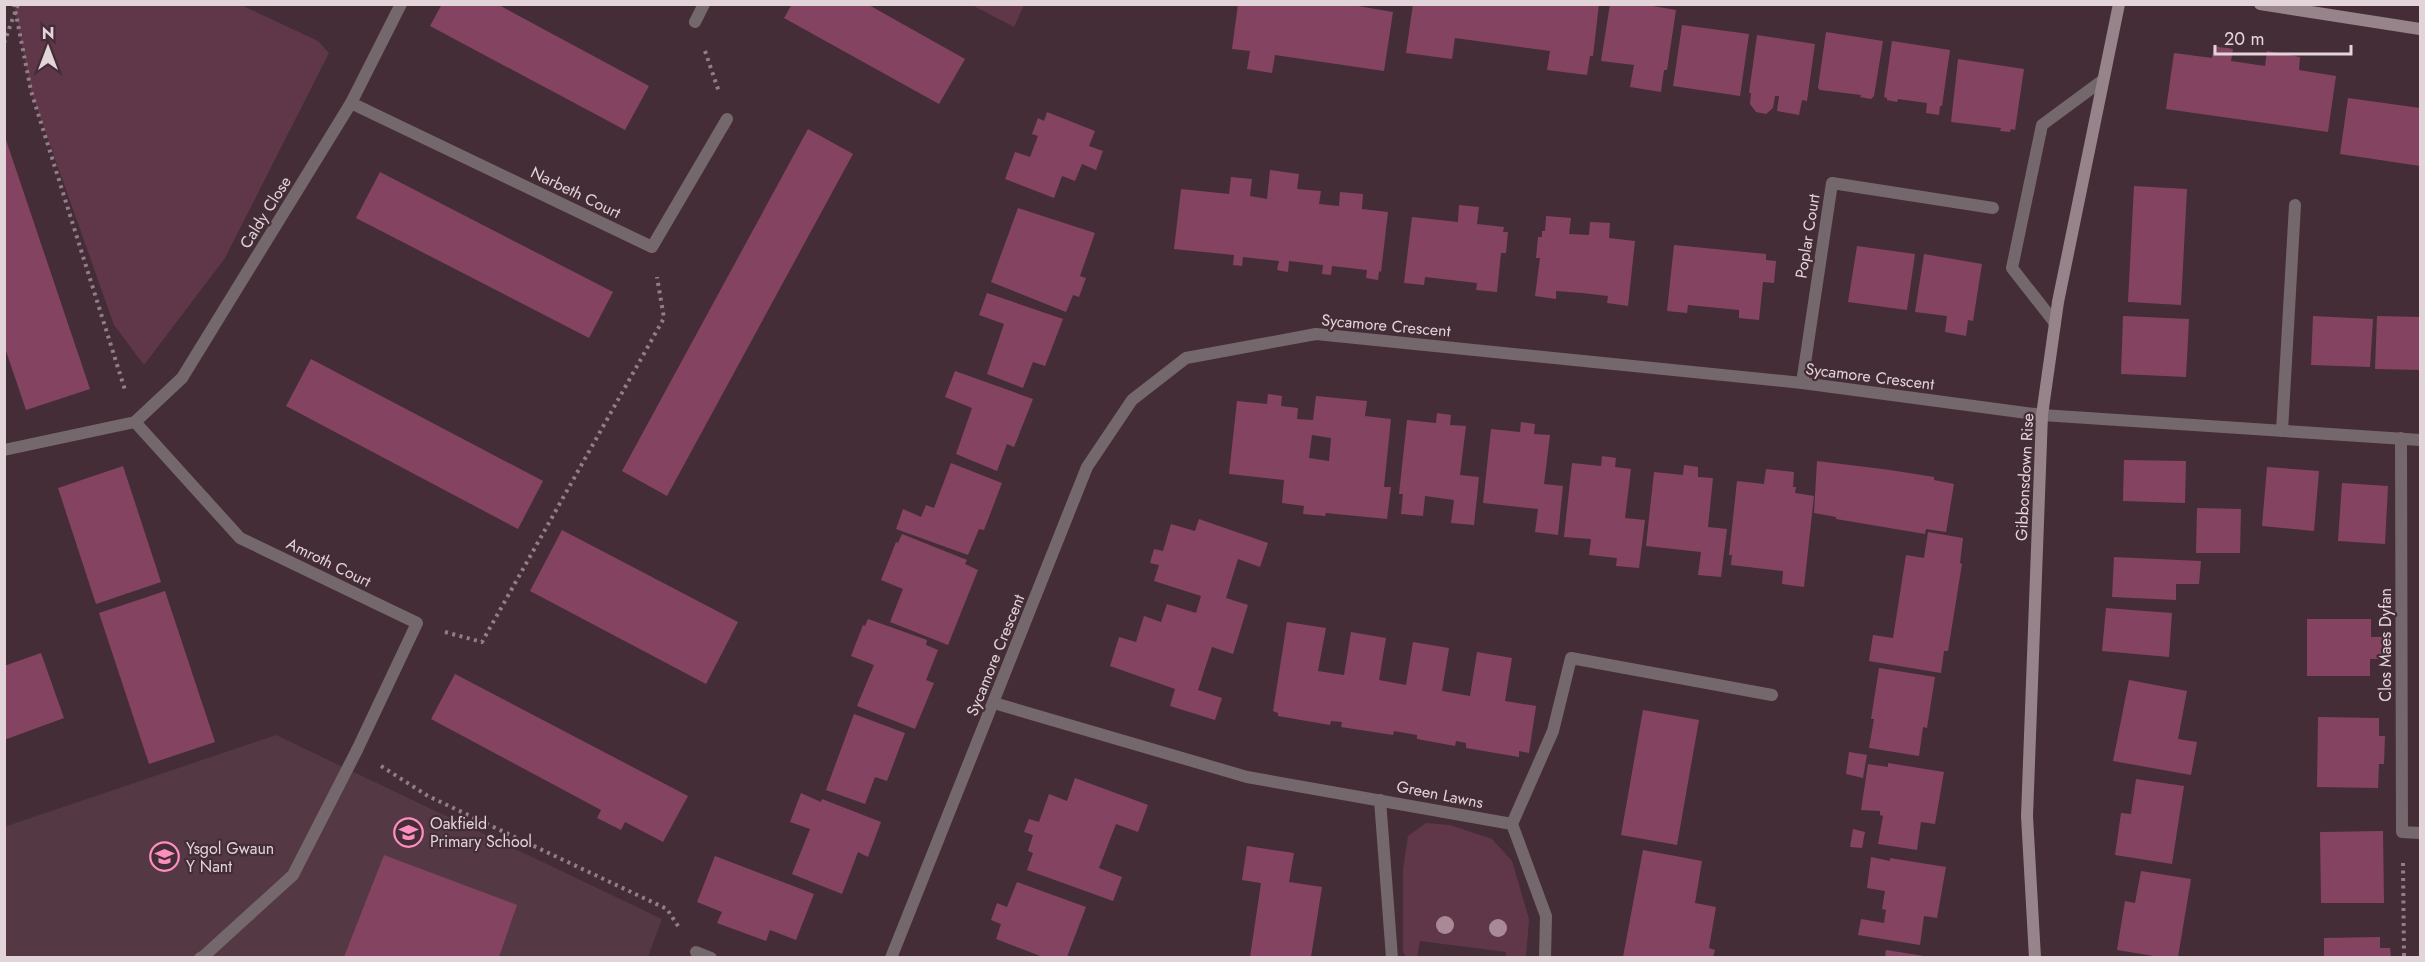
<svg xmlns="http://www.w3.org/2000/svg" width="2425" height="962" viewBox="0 0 2425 962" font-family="Jost,sans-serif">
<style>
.built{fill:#543843}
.green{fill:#603749}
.building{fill:#844461;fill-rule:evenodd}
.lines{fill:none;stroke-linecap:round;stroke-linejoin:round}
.path{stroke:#917e86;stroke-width:4;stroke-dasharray:3 4.5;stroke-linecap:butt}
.lane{stroke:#74686c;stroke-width:12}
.street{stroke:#74686c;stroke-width:12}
.secondary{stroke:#97848b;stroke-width:12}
.tree{fill:#aa8996}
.labels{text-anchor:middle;stroke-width:4.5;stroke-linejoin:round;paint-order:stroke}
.street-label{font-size:16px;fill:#e3d4da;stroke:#442d36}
.poi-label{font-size:16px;fill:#e3d4da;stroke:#442d36;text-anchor:start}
</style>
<rect width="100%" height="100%" fill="#442d36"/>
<path class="built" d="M276,735L662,919L648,957H5L4,827Z"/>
<g class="green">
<path d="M18,4L241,5L318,41L329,53L225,258L144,365L114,325L31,91L15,9Z"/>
<path d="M972,5H1024L1014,27Z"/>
<path d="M1426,823L1450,825L1492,839L1512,861L1529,919L1526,957H1506V952L1420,941L1417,957H1406L1403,952V869L1408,836Z"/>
</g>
<g class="building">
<path d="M442,4H497L649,86L625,130L430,26Z"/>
<path d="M792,4H867L965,59L939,104L784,18Z"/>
<path d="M1238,4H1358V6L1393,12L1384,71L1275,55L1272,73L1247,69L1250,51L1232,49Z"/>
<path d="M1413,4H1599L1593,56H1590L1587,75L1547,70L1550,51L1455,38L1452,59L1406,53Z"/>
<path d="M1610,4H1641L1676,10L1667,70H1664L1661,92L1630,87L1634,65L1601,61Z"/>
<path d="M1682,25L1749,34L1740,96L1673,86Z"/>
<path d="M1826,32L1883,41L1874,96L1871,99L1860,97L1861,95L1820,90L1818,88Z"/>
<path d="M1757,35L1815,44L1807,101L1802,100L1799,115L1777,111L1779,96H1775L1773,108L1766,114L1756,112L1750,104L1751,93H1749Z"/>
<path d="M1892,41L1950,50L1942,106H1940L1939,115L1926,113L1927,103L1898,99L1897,102L1887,100V98L1884,97Z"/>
<path d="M2214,46L2233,49L2231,61L2265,66L2267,51L2300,57L2299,70L2336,76L2328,132L2166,109L2174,53L2212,58Z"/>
<path d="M1958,59L2024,69L2015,130L2011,129L2010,132L2000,131L2001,128L1951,122Z"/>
<path d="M2348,98L2420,108V166L2340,154Z"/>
<path d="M1047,112L1095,131L1089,146L1103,151L1096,170L1082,164L1075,181L1062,176L1054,198L1005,179L1015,152L1030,157L1038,136L1032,134L1038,118L1044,121Z"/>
<path d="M808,129L853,154L667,496L622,471Z"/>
<path d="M4,134L90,389L26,410L4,345Z"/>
<path d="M1270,170L1299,174L1297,189L1321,191L1319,204L1339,206L1340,192L1363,194L1362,209L1388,212L1381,272L1379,271L1378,280L1366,278L1367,270L1332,266L1331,275L1322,274L1323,265L1289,261L1288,272L1277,270L1279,261L1243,257L1242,266L1233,265L1234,255L1174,249L1181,189L1229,194L1231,177L1252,179L1250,196L1267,199Z"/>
<path d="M380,172L613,292L589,338L356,218Z"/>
<path d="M2134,186L2187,189L2181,305L2128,302Z"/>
<path d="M1459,205L1479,207L1477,224L1504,227L1503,232H1508L1506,253H1501L1497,292L1476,290L1477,283L1425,277L1424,285L1404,283L1412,217L1458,222Z"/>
<path d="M1018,208L1095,233L1080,276L1086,278L1079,297L1073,295L1066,312L991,282Z"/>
<path d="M1546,216L1571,218L1569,234L1589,235L1590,222L1610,223L1609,238L1635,241L1628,306L1607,303L1608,296L1582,293L1556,291V299L1535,296L1540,258H1536L1538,237H1542V231H1545Z"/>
<path d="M1674,245L1766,254V260L1776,261L1774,283L1763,282L1759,320L1739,318V310L1688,305L1687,313L1667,311Z"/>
<path d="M1857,246L1915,254L1907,310L1848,302Z"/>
<path d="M1924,254L1982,264L1973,321L1968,320L1966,336L1945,332L1947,316L1915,312Z"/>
<path d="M987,293L1063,319L1045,366L1033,362L1023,388L987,374L1004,324L979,315Z"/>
<path d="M2123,316L2189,319L2186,377L2121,374Z"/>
<path d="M2313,316L2373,319L2370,367L2311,365Z"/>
<path d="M2377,316L2420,317V370L2375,369Z"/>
<path d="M311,359L543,481L518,529L286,406Z"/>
<path d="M955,371L1033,399L1014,447L1007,444L997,471L956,454L972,408L945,397Z"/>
<path d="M1268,394L1282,396L1281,406L1298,408L1297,419L1313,420L1316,396L1367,401L1365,416L1391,419L1384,487H1391L1387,519L1326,513L1325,516L1303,514L1304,506L1282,503L1284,480L1229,474L1237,401L1267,404ZM1312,435L1331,438L1329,461L1309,458Z"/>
<path d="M1437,413L1451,415L1450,425L1466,426L1460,475L1479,477L1474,525L1451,523L1454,500L1425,496L1423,516L1401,514L1403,494H1399L1407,420L1436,423Z"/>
<path d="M1521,422L1535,424L1534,434L1550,435L1544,484L1563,486L1558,535L1535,532L1538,509L1483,503L1491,429L1520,432Z"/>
<path d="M1602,456L1616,458L1615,467L1631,469L1625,518L1645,520L1639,568L1616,566L1617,558L1589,555L1591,539L1564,537L1572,463L1601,466Z"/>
<path d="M2124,460L2186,461L2185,503L2123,501Z"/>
<path d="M1817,461L1890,470L1934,477V480L1954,484L1946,532L1926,529L1925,534L1836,519V517L1814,513Z"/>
<path d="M951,463L1002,483L984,530L979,529L968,555L896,529L903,509L921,517L926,505L934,508Z"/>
<path d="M1684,465L1698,467V477L1713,478L1708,527L1727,529L1721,577L1698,575L1701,552L1646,546L1654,472L1683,475Z"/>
<path d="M123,466L161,582L96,604L58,488Z"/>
<path d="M2267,467L2319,471L2314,531L2262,526Z"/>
<path d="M1766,469L1794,472L1793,487H1796L1795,493L1814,496L1804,587L1782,584L1783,571L1731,565L1732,555H1729L1737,481L1764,484Z"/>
<path d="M2342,483L2388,486L2385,544L2338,541Z"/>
<path d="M2197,508L2241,509L2240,553H2196Z"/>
<path d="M1199,519L1268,543L1260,567L1238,559L1226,598L1248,605L1233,654L1212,647L1198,690L1222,698L1215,720L1170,706L1175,689L1110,666L1119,637L1136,642L1144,616L1161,622L1167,604L1196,613L1201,596L1154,581L1159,565L1150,563L1154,549L1163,551L1171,524L1195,531Z"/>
<path d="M562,530L738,622L706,684L530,591Z"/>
<path d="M1928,532L1963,538L1960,563L1962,564L1948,651H1944L1941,673L1869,661L1873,635L1893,638L1906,555L1924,558Z"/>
<path d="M902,534L967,560L965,564L978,570L948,645L890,622L903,589L881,580L896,542L898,543Z"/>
<path d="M2114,557L2201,561L2199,584H2176V600L2112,597Z"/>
<path d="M165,591L215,742L149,764L99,613Z"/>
<path d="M2106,608L2172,613L2169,657L2102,651Z"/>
<path d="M868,619L927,640L926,645L938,650L926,680L934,683L915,729L857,706L874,665L851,656L863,625L865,626Z"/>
<path d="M2307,619H2371V637H2385L2386,659H2370V676H2307Z"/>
<path d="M1287,622L1326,628L1318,671L1344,675L1351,632L1386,638L1379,680L1406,685L1413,642L1449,648L1442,691L1470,696L1477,652L1512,658L1505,701L1536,706L1529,753L1519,751V757L1466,748V743L1456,741L1455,746L1417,739V735L1394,731L1393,735L1341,727L1342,722L1331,721L1330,725L1278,716V713L1273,711Z"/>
<path d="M41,653L64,718L4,740V666Z"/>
<path d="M1879,668L1935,677L1927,728L1923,727L1919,756L1869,748L1874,719H1871Z"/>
<path d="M455,674L688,796L663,842L625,822L621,830L597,818L601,810L431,719Z"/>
<path d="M2129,680L2187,691L2178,739L2197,742L2191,775L2113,761Z"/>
<path d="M1643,710L1699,720L1677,845L1621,835Z"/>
<path d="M854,714L905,733L887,781L875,777L865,804L826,790Z"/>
<path d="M2318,717L2379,718V736H2385L2384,764H2379L2378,788L2317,787Z"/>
<path d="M1849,752L1867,755L1863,778L1846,774Z"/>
<path d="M1888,763L1944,772L1935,824L1921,822L1917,850L1878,844L1883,816L1880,815V811L1861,810L1868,764L1888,767Z"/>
<path d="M1075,778L1148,805L1138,832L1116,824L1099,868L1122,877L1113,901L1027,870L1033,853L1028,851L1033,835L1024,832L1029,819L1039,822L1049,794L1067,801Z"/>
<path d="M2136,779L2184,786L2172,864L2115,855L2121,813L2131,814Z"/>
<path d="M801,793L821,802L822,799L881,822L868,857L858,852L842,894L792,874L810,829L790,822Z"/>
<path d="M1853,829L1865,832L1862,848L1850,847Z"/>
<path d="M2383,831L2384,903H2321L2320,832Z"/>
<path d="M1247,846L1294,853L1289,882L1322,887L1311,957H1250L1261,883L1242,880Z"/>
<path d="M1643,850L1702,861L1695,903L1716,907L1709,948L1715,950L1713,957H1623Z"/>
<path d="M384,855L517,905L499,957H344Z"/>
<path d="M715,856L814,894L796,940L770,930L766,941L717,923L722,912L697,902Z"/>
<path d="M1871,857L1890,861V858L1946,867L1937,918L1924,916L1920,945L1858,935L1861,919L1884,923L1886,910L1882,909L1885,891L1867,888Z"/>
<path d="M2141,871L2191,879L2178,957H2160L2117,950L2125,901L2135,903Z"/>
<path d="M1017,882L1086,907L1067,957H1043L996,939L1001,924L991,920L997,903L1007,907Z"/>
<path d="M2380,937V948H2390L2391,957H2324V938Z"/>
<path d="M1886,950L1924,956V957H1885Z"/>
</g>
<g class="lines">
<g class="path">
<path d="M14,4L31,91L125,390"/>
<path d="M4,43L18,4"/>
<path d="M705,51L719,92"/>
<path d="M445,632L482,642L664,318L657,277"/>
<path d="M381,766L428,796L667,909L680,929"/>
<path d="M2403,863L2404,958"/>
</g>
<g class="lane">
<path d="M2055,323L2012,268L2042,125L2103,80"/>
<path d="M2282,431L2295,205"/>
<path d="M200,958L204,956L293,875L357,750"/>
</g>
<g class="street">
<path d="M695,22L704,4"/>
<path d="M351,103L652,247L727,119"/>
<path d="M1802,383L1832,183L1993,208"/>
<path d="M135,422L240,538L417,623L357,750"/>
<path d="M2401,438L2402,832L2420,833"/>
<path d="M4,450L135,422L182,378L351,103L401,4"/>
<path d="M994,703L1247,777L1512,824L1553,731L1571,658L1772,695"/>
<path d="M1380,800L1392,958"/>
<path d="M1512,824L1546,916L1545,958"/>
<path d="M696,952L711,958"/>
<path d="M891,958L1087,467L1132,400L1186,358L1316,334L1802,383L2042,415L2420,440"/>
</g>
<g class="secondary">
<path d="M2260,4L2420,29"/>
<path d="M2035,958L2027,816L2042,415L2058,302L2119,4"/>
</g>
</g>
<g class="tree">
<circle cx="1445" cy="925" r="9"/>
<circle cx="1498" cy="928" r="9"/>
</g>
<defs>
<symbol id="school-ring" viewBox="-11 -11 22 22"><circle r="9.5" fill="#442d36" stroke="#fd8ebf" stroke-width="1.5"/><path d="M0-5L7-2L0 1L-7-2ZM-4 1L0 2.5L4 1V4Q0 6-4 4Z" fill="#fd8ebf"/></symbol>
</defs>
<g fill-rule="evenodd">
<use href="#school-ring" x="392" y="816" width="33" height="33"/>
<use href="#school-ring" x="148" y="840" width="33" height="33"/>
</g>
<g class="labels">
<g class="street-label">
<text transform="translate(576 192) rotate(26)" y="6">Narbeth Court</text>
<text transform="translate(265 212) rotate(-58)" y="6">Caldy Close</text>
<text transform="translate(1807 236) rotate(-81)" y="6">Poplar Court</text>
<text transform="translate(1386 325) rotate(5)" y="6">Sycamore Crescent</text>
<text transform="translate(1870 376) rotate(7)" y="6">Sycamore Crescent</text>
<text transform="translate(2024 477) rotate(-87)" y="6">Gibbonsdown Rise</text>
<text transform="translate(329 562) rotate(26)" y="6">Amroth Court</text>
<text transform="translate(2385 645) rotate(-90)" y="6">Clos Maes Dyfan</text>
<text transform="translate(995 655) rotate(-68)" y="6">Sycamore Crescent</text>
<text transform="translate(1440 794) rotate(11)" y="6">Green Lawns</text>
</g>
<g class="poi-label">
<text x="430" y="829">Oakfield<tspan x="430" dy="18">Primary School</tspan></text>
<text x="186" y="854">Ysgol Gwaun<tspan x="186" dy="18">Y Nant</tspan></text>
</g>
</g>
<rect width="2425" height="962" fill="none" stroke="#e3d4da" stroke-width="12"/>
<g transform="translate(48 48)" stroke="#442d36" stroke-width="4.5" paint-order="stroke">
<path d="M0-4.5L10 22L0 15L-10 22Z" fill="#e3d4da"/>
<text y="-9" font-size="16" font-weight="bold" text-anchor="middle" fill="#e3d4da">N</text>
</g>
<path d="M2215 45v9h136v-9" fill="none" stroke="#e3d4da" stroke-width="3"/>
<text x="2224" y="45" font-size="18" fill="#e3d4da" stroke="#442d36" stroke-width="4.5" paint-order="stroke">20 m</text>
</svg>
